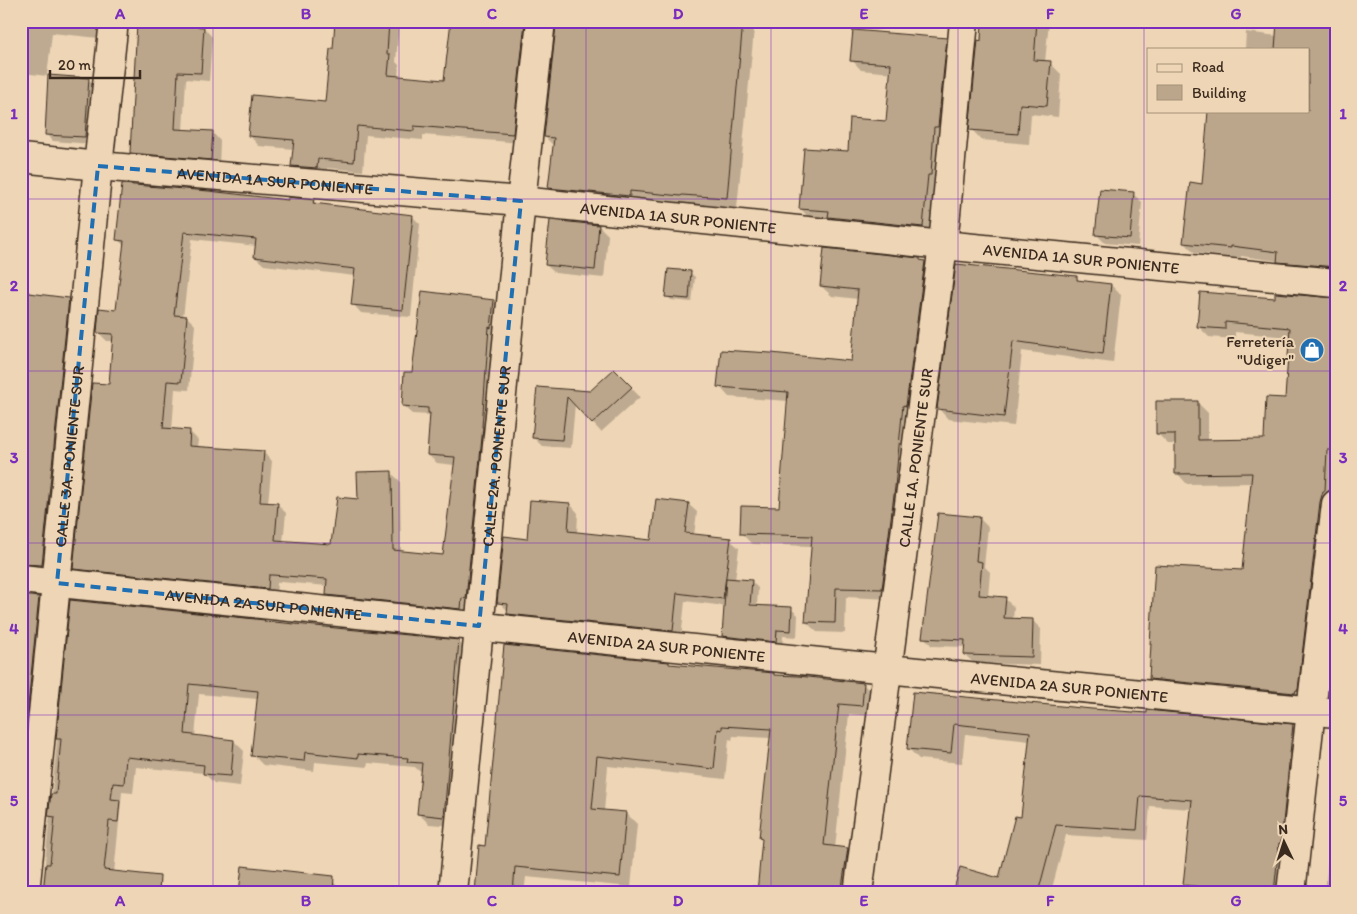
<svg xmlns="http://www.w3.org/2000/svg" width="1357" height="914" viewBox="0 0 1357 914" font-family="Itim,sans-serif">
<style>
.shadow{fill:#0003}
.building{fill:#bba68b;stroke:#3b2a1e}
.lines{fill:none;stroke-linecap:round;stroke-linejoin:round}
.street-casing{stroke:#3b2a1e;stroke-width:31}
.secondary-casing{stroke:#3b2a1e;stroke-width:31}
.street{stroke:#edd5b5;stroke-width:28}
.secondary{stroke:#edd5b5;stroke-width:28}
.marked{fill:none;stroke:#1f6fb2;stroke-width:4;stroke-dasharray:10 6;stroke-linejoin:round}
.grid{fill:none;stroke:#7b2cbf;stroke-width:1;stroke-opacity:0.55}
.labels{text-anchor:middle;stroke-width:4;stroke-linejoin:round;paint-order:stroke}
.street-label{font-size:16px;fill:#3b2a1e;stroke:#edd5b5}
.poi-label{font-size:16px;fill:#3b2a1e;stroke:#edd5b5;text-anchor:end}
.neatline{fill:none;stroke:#7b2cbf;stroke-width:2}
.grid-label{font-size:16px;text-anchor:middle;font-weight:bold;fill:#7b2cbf}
</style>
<rect width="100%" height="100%" fill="#edd5b5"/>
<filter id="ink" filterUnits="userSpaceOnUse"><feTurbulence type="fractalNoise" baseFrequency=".02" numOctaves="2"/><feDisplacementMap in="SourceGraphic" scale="10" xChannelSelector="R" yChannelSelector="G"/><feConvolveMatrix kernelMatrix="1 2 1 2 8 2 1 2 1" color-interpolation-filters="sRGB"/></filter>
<g filter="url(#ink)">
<g class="shadow">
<path d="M21,21H100L99,38L52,33L47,76L23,73L21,71Z"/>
<path d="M138,21H189L188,27L204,28L212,37L209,81L186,79L183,130L212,132L220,141L219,167L139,161L131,152Z"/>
<path d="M336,21H399L396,62L399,65L398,77L445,81L452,21H511L525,23L534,32L522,143L423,135V140L366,135L363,171L327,168L326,177L302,175L293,166L294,149L259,146L250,136L326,104L334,51Z"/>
<path d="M565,21H745L754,30L737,208L692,205V207L561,198L550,188L554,146L545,137Z"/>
<path d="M982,21H1049L1045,62L1050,63L1061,74L1058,117L1031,114L1029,144L982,140L971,129Z"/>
<path d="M1336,21V276L1289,272L1278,261L1241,256V258L1195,253L1185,243L1203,185L1308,111V49H1245L1246,32L1277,36L1295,25Z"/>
<path d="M946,39L956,49L932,236L810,219L801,209L849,152L887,123L891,73L861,70L852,60Z"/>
<path d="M88,79L95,86L92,144L53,141L46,134Z"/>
<path d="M1133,194L1142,202L1138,246L1105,243L1097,235Z"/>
<path d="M289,201H313L318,205L412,216L420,224L411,317L361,313L353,304L355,276L264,265L255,257L257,246L192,239L183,317H187L195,325L189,390L175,389L172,430L190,432L198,440L197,447L263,452L272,461L268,503L277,504L286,513L283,542L332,545L359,501L391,473L400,481L401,552L444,556L455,465L437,463L428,455L431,415L412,414L403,406L413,374L494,301L502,309L469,617L335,603L327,594L328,586L281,582L277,583L276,597L83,577L75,568L110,385L114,341H107L98,332L117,311L125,246L118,240Z"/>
<path d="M599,226L608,235L604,278L555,273L546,265Z"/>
<path d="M922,262H925L935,273L892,599L846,597L845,633L817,632L806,622L813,546L752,544L742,534L780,508L789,401L729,397L719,386L853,362L858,299L832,296L821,286Z"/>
<path d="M690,273L695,277L692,302L671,300L667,296Z"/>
<path d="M1077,278L1081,282L1111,285L1121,295L1113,363L1022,351L1014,426L948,419L939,409Z"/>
<path d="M21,285H23L31,293V294L68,299L76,307L50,573L21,574Z"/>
<path d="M1276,299L1336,300V504L1308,703L1161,689L1150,678L1243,571L1253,483L1187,484L1177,473V444H1168L1157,433L1197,402L1208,413V441L1265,440L1286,399L1290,337L1235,332V339L1209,337L1198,326Z"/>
<path d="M614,370L640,397L601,432L575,404L571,448L542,446L533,437L538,388L591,392Z"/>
<path d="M531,501L570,504L578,513L577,533L652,542L688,504L697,512L694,535L730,540L739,548L735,580L751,581L758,588L757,607L791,609L798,615L797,637L783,636L782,648L730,642L724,636L725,606L685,601L681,639L517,622L508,613V611L499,602L528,540Z"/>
<path d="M979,518L988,527L984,566L990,572L988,597L1005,599L1014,607L1013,620H1032L1041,629L1040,665L974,663L965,655L966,647L932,646L924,637Z"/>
<path d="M21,596L38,598L47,606L28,793H21Z"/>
<path d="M71,601L458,641L468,651L453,826L429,824L419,814L423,771H419L415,767L368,763L367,767L315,762L314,771L263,765L253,755L258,699L199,694L195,736L234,741L244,751L240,786L214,783L204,773L136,767L133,793L122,792L114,873L154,893H42Z"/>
<path d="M1336,646V701L1330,695Z"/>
<path d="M668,663L670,665L774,674L776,677L863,684L874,695L872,716L849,714L835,848L848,849L858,859L853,893H751L752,885L759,886L763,840L760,838L771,738L733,736L732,740L729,739L725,779L608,766L604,811L626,813L637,824L631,887L526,877L524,893H477L486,847Z"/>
<path d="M914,693L1091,710L1293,726L1303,736L1286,893H1184L1192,809L1150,806L1147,840L1066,835L1051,892L1052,893H954L1000,880L1022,819L1030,741L965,734L962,763L919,759L908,748Z"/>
<path d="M1336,772V893H1325Z"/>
<path d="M329,877L337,886V893H240Z"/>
</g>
<g class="building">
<path d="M335,21H389L387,54H390L388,75L444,80L451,21L525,22L513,134L414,126V131L357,126L354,162L318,159L317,168L291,166L294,140L248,136L252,95L325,102L330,49H333Z"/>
<path d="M568,21H743L727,198L682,195L681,196L630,191V196L548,188L554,138L544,137L556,25L568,27Z"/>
<path d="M982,21H1037L1034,60L1051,61L1047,106L1020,104L1018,134L969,130L978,40L981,41Z"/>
<path d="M1294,21H1336V267L1277,262L1278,252L1231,246V248L1183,243L1190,182L1202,184L1208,111H1308V49H1275L1277,22L1294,24Z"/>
<path d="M137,23L204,27L201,73L178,72L175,129L213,131L211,160L130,153Z"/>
<path d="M853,30L947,38L938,127H934L931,175H928L923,227L828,217L829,211L799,209L804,148L848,151L850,118L886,121L891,64L850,61Z"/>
<path d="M48,75L89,78L85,137L45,135Z"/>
<path d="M122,184L209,191L288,200V197L314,200L313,203L413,215L403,310L351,305L355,269L254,257L256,239L184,232L174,315L187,316L181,382L167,381L163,428L190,430L189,446L264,451L260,502L278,503L275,540L331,544L337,497L358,499L357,472L392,471L393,550L443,555L455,457L427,455L430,413H428V408L402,406L404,372H412L422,291L494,300L491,328L489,327L482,427H483L466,599L462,598L461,609L326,595L327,579L272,575H269L268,589L73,569L92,383L109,384L113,334L97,333L99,308L116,310L124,241L116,240Z"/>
<path d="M1100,189L1134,192L1130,238L1095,235Z"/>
<path d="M550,220L599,225L595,270L545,265Z"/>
<path d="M824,248L920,258V260L925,261L906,406L903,405L895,487L882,589L836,588L835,623L805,622L812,536L740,534L741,506L779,507L788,392L717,387L721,350L771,353L851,361L858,290L820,286Z"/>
<path d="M956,264L1077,276V280L1111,284L1103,354L1013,341L1004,417L937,409Z"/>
<path d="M668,269L691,271L689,299L665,297Z"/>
<path d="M21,292L69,298L42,565L21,564Z"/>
<path d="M1200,292L1275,298V293L1336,298V400H1334L1331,450H1327L1325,491H1323L1320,502L1298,690H1296L1295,693L1149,679L1151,644H1150L1155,565L1242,570L1252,473L1175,474V434H1156V401H1198V440L1264,439L1266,397L1285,398L1290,328L1225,322V329L1197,327Z"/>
<path d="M614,369L632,387L592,424L567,397L562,440L532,438L537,387L590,391Z"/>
<path d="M656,499L689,503L685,533L731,538L723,599L677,593L673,631L507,614L508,604L497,603L504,536L527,539L530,500L570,503L568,531L651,540Z"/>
<path d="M938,513L980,517L976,561L982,562L979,595L1006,597L1004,618L1033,619L1032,657L964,655L965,640L922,638Z"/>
<path d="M726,578L752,580L750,605L792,607L791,631L777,630L776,642L722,636Z"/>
<path d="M21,595L39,597L25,735H21Z"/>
<path d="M70,600L265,620L264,621L459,640L444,817L417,814L422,763L407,762L408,758L358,754V758L305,752L304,761L251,756L258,691L189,684L185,734L234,740L231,776L203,774L204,765L126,757L124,784L113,783L111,799L120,800L118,822L109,821L104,870L160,876L159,893H43L46,864H50L55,817L48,816L51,794H56L61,739H56Z"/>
<path d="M504,645L669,662V664L774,673V675L798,676L864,683L862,706L839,704L824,845L848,848L841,893H757L762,839L759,838L771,729L722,726V730L718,729L714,769L597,756L592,809L626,812L620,877L515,867L513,893H475L479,845L485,846Z"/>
<path d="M1332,668H1336V694L1329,693Z"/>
<path d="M913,692L1092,709L1147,713V710L1293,724L1281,843H1279L1274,893H1234V890L1183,885L1192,800L1140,796L1137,830L1056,825L1038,893H953L960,867L999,878L1015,816L1021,817L1030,732L954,724L951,753L907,749Z"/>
<path d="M242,866L334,876L333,893H239Z"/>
</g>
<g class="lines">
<defs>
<g id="street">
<path id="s1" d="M21,158L98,166L521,201L943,245L1336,283"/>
<path id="s2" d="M21,579L887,669L1336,713"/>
<path id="s3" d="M25,893L98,166L114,21"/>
<path id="s4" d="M453,893L521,201L541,21"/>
<path id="s5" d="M858,893L943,245L964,21"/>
</g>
<path id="secondary" d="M1291,893L1311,710L1336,504"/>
</defs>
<use href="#street" class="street-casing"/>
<use href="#secondary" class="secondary-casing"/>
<use href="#street" class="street"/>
<use href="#secondary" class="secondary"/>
</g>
</g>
<path class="marked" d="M98,166L521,201L479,626L57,583Z"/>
<path class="grid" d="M213,21V893M399,21V893M586,21V893M771,21V893M958,21V893M1144,21V893M21,199H1336M21,371H1336M21,543H1336M21,715H1336"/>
<defs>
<symbol id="shop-disc" viewBox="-11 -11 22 22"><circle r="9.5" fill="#1f6fb2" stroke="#edd5b5"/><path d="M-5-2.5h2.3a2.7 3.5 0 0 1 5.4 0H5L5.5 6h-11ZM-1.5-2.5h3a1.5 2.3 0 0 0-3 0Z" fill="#fff"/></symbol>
</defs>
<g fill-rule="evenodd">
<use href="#shop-disc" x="1298" y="336" width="28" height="28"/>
</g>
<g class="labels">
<g class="street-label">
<text dy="6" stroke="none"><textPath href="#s1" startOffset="255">AVENIDA 1A SUR PONIENTE</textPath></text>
<text dy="6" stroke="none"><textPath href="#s1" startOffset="660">AVENIDA 1A SUR PONIENTE</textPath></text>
<text dy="6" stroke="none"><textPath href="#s1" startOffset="1065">AVENIDA 1A SUR PONIENTE</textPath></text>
<text dy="6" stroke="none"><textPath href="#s3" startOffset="439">CALLE 3A. PONIENTE SUR</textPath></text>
<text dy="6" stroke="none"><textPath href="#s4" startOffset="439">CALLE 2A. PONIENTE SUR</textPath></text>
<text dy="6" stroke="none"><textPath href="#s5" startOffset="439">CALLE 1A. PONIENTE SUR</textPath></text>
<text dy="6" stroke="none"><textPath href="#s2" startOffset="244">AVENIDA 2A SUR PONIENTE</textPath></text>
<text dy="6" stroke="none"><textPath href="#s2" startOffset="649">AVENIDA 2A SUR PONIENTE</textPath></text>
<text dy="6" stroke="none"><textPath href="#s2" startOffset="1054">AVENIDA 2A SUR PONIENTE</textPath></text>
</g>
<g class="poi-label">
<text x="1294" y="347">Ferretería<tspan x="1294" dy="18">"Udiger"</tspan></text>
</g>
</g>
<rect width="1357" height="914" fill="none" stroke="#edd5b5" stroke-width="55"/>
<rect x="1147" y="48" width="162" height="65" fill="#edd5b5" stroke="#a69179"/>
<rect x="1157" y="64" width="25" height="8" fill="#edd5b5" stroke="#a69179"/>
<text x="1192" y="72" font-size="15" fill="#3b2a1e">Road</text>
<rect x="1157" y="85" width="25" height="15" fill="#bba68b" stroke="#a69179"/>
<text x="1192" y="98" font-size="15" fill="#3b2a1e">Building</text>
<g transform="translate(1284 842) rotate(356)" stroke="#edd5b5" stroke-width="4" paint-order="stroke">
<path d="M0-4L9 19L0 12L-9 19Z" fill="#3b2a1e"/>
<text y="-8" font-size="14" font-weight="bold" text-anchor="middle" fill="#3b2a1e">N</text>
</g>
<path d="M50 70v8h90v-8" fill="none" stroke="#3b2a1e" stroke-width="2.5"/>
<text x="58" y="70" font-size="15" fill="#3b2a1e" stroke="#edd5b5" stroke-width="4" paint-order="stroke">20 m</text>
<rect x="28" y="28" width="1302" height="858" class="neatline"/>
<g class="grid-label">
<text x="120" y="19">A</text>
<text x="306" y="19">B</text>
<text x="492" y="19">C</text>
<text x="678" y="19">D</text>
<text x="864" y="19">E</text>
<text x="1050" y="19">F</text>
<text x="1236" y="19">G</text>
<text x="14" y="119">1</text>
<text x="1343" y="119">1</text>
<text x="14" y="291">2</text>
<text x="1343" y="291">2</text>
<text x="14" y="463">3</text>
<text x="1343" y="463">3</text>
<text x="14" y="634">4</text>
<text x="1343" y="634">4</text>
<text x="14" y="806">5</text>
<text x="1343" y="806">5</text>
<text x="120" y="906">A</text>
<text x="306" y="906">B</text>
<text x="492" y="906">C</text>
<text x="678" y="906">D</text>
<text x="864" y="906">E</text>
<text x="1050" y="906">F</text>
<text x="1236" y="906">G</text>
</g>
</svg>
